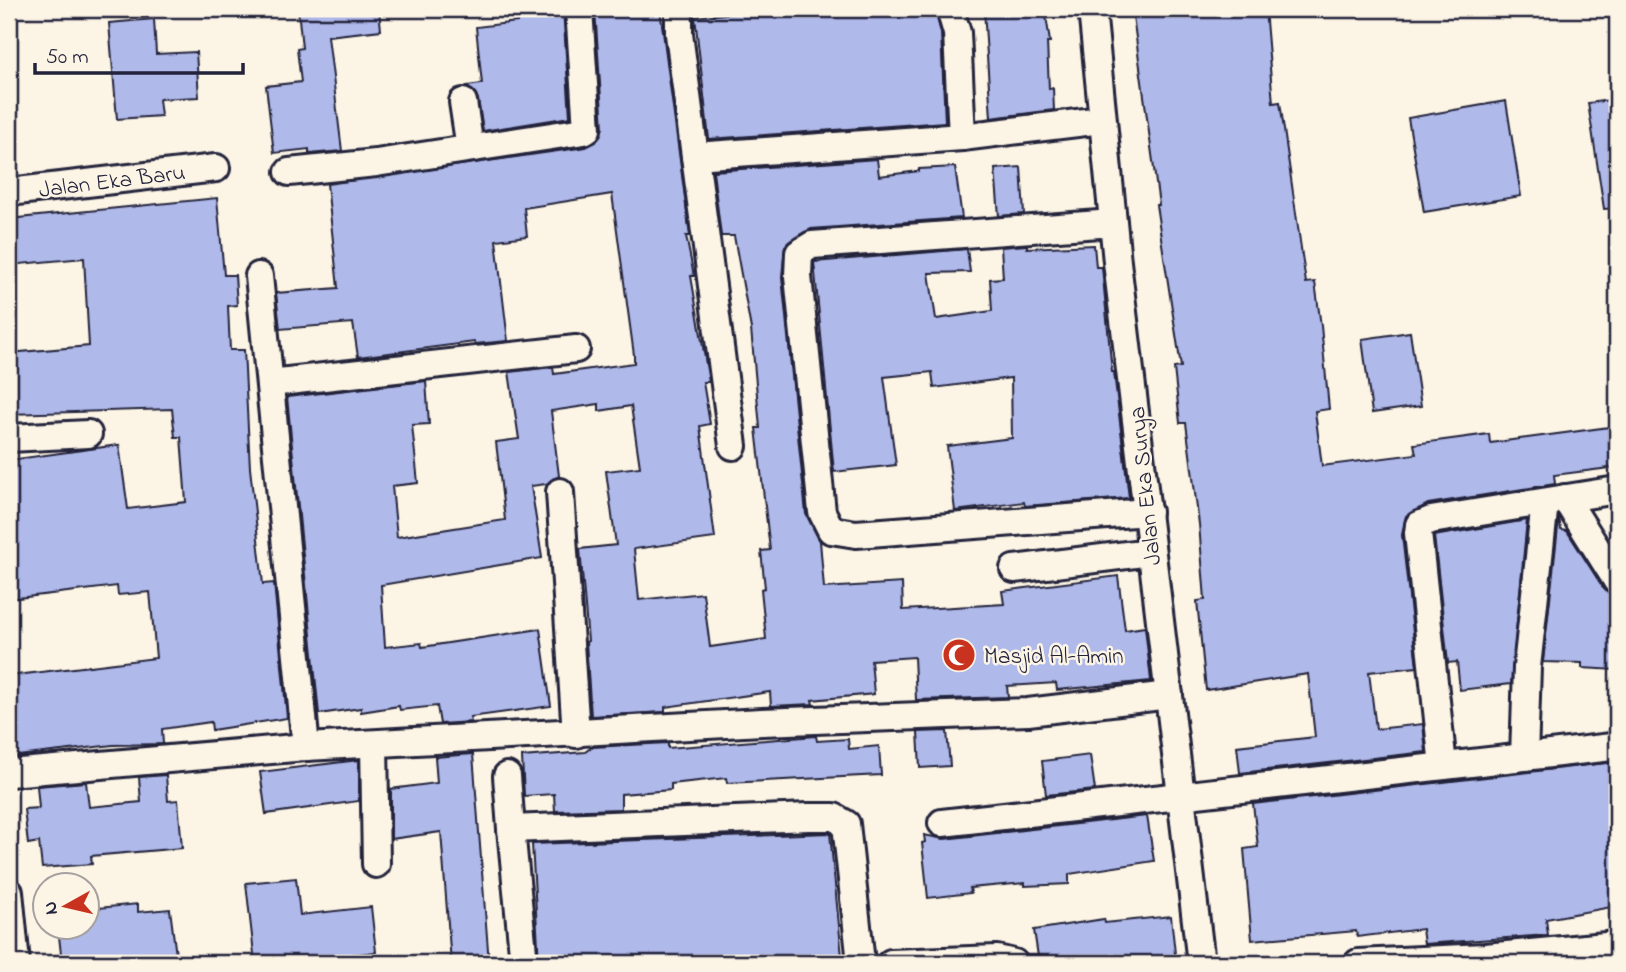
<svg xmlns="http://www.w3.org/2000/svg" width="1626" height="972" viewBox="0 0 1626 972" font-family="'Indie Flower',sans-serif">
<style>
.building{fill:#afb9ea;stroke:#22223b;stroke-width:2}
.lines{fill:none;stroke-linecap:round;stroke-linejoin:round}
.minor-casing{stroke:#22223b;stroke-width:32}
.minor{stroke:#fcf5e5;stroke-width:26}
.labels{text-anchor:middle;stroke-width:5;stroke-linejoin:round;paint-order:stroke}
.street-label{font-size:23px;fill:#22223b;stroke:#fcf5e5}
.poi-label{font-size:23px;fill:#22223b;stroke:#fcf5e5;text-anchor:start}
</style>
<rect width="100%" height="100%" fill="#fcf5e5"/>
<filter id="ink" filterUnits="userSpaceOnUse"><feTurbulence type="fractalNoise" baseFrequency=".0143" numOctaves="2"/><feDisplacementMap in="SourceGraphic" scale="14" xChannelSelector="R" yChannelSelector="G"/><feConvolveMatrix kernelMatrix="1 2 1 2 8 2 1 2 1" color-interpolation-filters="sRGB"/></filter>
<g filter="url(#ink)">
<g class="building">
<path d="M298,9H379L381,30L328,36L342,151L309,154V149L274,153L266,86L301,82L297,49L302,48Z"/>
<path d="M520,9H563L570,117L483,131L478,99L467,86L482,84L476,27L517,22V19L521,18Z"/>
<path d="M595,9H660L690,236H686L694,276H691L709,382H703L710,424L700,426L715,538L634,549L639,600L703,593L710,647L766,639L761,589L765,588L761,551L770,550L756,428H760L751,329L734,236H721L713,171L877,159L879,176L919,171V169L955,167L962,218L811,229L785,246L782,277L806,514L820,541L824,588L902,583L903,610L1004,604L1002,591L1118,576L1125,630L1145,627L1151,681L1057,690L1056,683L1007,686L1008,697L916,700L914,657L871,660L874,694L812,700L813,704L771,706L770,692L665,707V712L591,716L586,642L588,641L580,549L616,545L606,471L640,467L631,406L599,411V404L551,411L559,476L546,484L531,486L542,558L381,585L385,647L421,643L422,647L540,629L551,706L470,717L471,722L440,724L437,706L400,710L399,706L361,712V708L319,714L287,397L426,381L429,424L412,425L418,483L392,486L397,537L505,520L496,442L519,439L509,372L553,367L554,374L634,363V355L612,194L524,208L527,236L496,240L508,341L475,344L474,342L358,357L353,323L280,329L276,293L338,288L327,184L586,147L596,142L603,128Z"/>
<path d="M776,9L777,13L849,12V9L935,10L941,33L945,122L709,139L695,17Z"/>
<path d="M984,9H1045L1050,42H1047L1049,89L1053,88L1054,110L991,118Z"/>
<path d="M1132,9H1265L1273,103L1280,102L1306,283L1315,282L1321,326L1329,409L1315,411L1322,466L1416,454L1414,444L1489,434L1490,443L1617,426V467L1554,475L1555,484L1428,504L1406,516L1402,535L1417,667L1369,672L1376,729L1423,724L1426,752L1240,773L1237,746L1315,737L1308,674L1206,690L1197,601L1205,600L1199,524L1186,423H1180L1174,368L1181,367L1156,205H1159Z"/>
<path d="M154,19L156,54L196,52L199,97L159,99L161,116L117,119L109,23Z"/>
<path d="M1617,99V208L1604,209L1588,103Z"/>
<path d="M1506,101L1521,196L1424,212L1408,118Z"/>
<path d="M1021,167L1024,214L999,216L995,169Z"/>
<path d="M217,198L224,275H235L237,305L228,306L230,350H244L250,468L263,584L274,583L287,718L212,730L211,722L162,729L163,744L113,745L9,757V676L156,658L150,592L118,595L117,586L9,599V460L119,445L128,509L186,502L181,437H175L172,409L9,414V353L89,346L84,258L9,265V219Z"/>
<path d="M1027,245V248L1094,245L1096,267H1102L1112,372H1114L1129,498L1025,506L1024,502L955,511L947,446L1012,438L1011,378L934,388L932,372L884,377L896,465L834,472L814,262L967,249L970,272L929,273L936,319L992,311L990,279L1003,278L1001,247Z"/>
<path d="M1410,332L1421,406L1372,413L1362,339Z"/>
<path d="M1559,518L1561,530L1567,531L1604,589L1617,597V670L1582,668V663L1543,662Z"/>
<path d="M1527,520L1511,684L1460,690L1457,662L1448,663L1434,536Z"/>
<path d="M947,731L950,766L920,768L918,732Z"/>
<path d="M816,736L817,741L848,739L849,749L879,746L881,775L727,783L726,778L671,784V790L621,794V809L555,811L554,794L524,796L522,757L585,752L592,747L668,743V748Z"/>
<path d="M473,754L489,963H451L441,832L391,839V789L437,783L435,757Z"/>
<path d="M1090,755L1095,790L1046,795L1042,761Z"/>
<path d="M359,760V801L266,814L260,772Z"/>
<path d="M1615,762L1617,906L1546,919L1548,935L1424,944L1422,929L1357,937L1356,931L1252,940L1244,849L1258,847L1253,804Z"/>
<path d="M166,775L168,801L178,800L182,848L91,856L92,864L42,868L39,842L28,844L24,809L39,808L37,786L86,782L89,807L141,802L139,777Z"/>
<path d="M1147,816L1154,861L1069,874V884L1025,886V883L970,888L971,893L928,898L922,843L925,842L924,835L944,839Z"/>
<path d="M830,833L842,957L704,963H539L532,844Z"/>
<path d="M296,878L300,915L371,907L376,952L306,960V963H255L246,883Z"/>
<path d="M138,904V912L170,909L177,963H62L58,927H88V909Z"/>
<path d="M1171,916L1176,963H1039L1034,930L1104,919L1105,923Z"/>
</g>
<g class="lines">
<defs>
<g id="minor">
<path d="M679,9V34L733,446"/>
<path d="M950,9L957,33L962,137"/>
<path d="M1092,9L1117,262L1201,963"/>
<path d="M463,102L470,148"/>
<path d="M695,156L962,137L1102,120"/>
<path d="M289,172L376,163L584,131L587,129L579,9"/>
<path d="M9,192L216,168"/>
<path d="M1113,223L812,245L799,253L798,276L822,512L831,530L856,534L1148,512"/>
<path d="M259,276L306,747"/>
<path d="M270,383L576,349"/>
<path d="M9,438L88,434"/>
<path d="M560,492L576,734"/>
<path d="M1565,498L1617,581"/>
<path d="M1014,569L1151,552"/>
<path d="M374,744L376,864"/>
<path d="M1524,757L1527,667L1545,502"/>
<path d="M1443,766L1418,533L1419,525L1431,520L1617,490"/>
<path d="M9,773L306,747L762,722L1028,712L1169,695"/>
<path d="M507,776L511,829"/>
<path d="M942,823L1612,747"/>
<path d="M9,892L16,963"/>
<path d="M524,963L511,829L808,817H834L846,824L861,963"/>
<path d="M891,963L997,959L1014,963"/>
<path d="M1358,963L1485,957L1617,945"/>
</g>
</defs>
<use href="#minor" class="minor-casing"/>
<use href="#minor" class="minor"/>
</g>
</g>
<defs>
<symbol id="mosque-disc" viewBox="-11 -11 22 22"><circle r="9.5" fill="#c8321e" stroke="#fcf5e5"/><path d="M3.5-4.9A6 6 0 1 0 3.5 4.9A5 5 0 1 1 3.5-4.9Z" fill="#fff"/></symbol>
</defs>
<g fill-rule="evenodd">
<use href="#mosque-disc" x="940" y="636" width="38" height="38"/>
</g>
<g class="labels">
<g class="street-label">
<text transform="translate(112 180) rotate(-7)" y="8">Jalan Eka Baru</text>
<text transform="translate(1144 486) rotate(-96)" y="8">Jalan Eka Surya</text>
</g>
<g class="poi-label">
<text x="984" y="663">Masjid Al-Amin</text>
</g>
</g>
<rect width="1626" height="972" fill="none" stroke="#fcf5e5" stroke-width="35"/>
<rect x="18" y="18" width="1591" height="937" fill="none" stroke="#22223b" stroke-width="2.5" filter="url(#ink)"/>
<g transform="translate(66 906) rotate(262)"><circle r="33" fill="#fcf5e5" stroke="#a5a1a1" stroke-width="2"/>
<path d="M0-5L12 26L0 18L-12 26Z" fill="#c8321e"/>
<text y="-10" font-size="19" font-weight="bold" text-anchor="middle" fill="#22223b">N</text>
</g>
<path d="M35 63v10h208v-10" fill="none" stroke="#22223b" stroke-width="3.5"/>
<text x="46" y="63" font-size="21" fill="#22223b" stroke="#fcf5e5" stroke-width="5" paint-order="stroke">50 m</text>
</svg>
